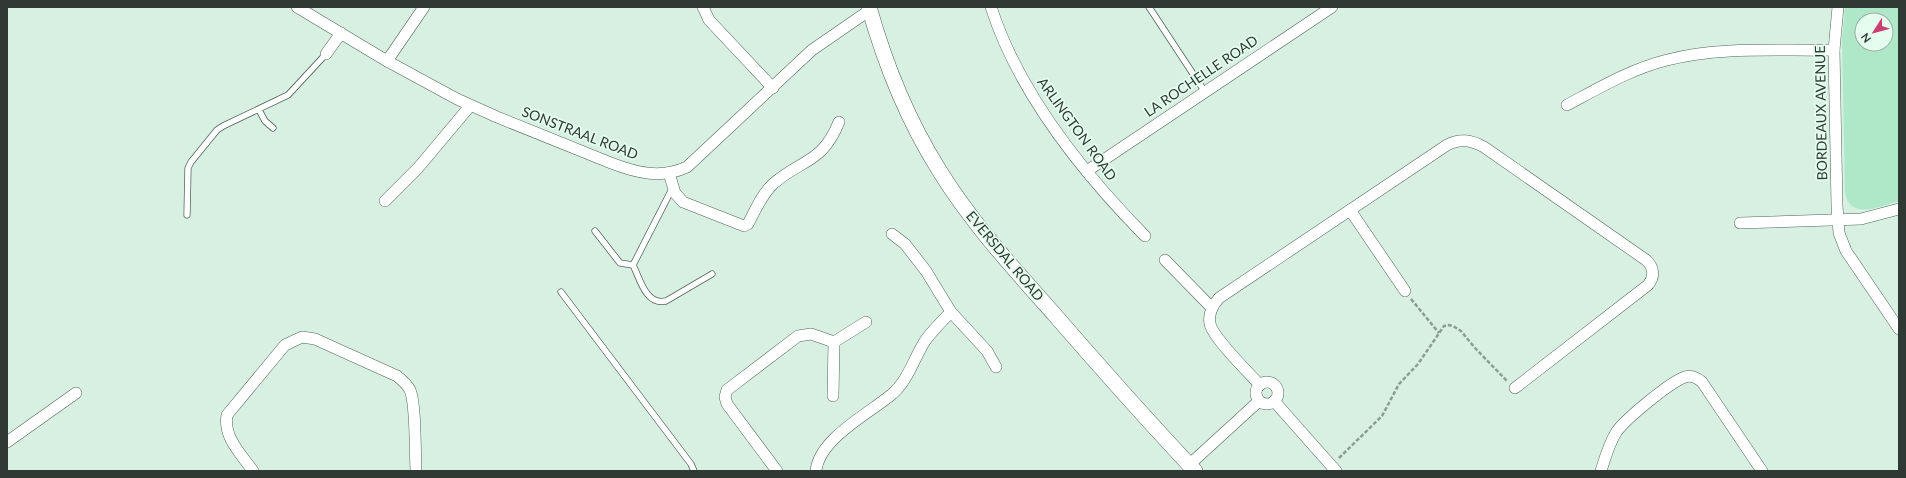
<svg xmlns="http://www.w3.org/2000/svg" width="1906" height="478" viewBox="0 0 1906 478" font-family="Lato,sans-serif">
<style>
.green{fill:#afe8c9;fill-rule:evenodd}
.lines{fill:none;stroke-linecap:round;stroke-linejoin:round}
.lane-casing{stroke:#51665a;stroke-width:7}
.street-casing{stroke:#51665a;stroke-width:12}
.secondary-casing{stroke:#51665a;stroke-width:16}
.path{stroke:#8b9e93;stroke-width:2.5;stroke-dasharray:4 2;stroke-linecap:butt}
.lane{stroke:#fff;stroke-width:5.5}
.street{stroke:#fff;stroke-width:11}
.secondary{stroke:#fff;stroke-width:15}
.labels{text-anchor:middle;stroke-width:3.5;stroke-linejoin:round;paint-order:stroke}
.street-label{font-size:14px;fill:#303a34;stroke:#e4fdef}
</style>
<rect width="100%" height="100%" fill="#d7f0e2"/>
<path class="green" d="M1845,7H1899V201C1881,206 1850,221 1845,193L1842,41ZM1862,20H1886V44H1862Z"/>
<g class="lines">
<defs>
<g id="lane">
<path d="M1149,7L1205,92"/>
<path d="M259,110L265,121L273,128"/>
<path d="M673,187L633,265C640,279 646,306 666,301L712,274"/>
<path d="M187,215L188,168L191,162L217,130L223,126L288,95L326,54"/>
<path d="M595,231L620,263L633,265"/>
<path d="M561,292L691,464L694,471"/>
</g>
<g id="street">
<path d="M297,7L387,61L457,99L497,117L611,163C637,173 661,179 687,167L812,50L870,10"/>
<path d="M703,7L709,20L773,88"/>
<path d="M991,7C1019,94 1082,172 1145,236"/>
<path d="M1838,7L1834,50L1837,206L1839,233L1846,251L1899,329"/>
<path d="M326,54L341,33"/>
<path d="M387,61L424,7"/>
<path d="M1567,105C1599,88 1631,69 1667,60C1720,46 1780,51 1834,50"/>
<path d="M1087,171L1332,7"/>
<path d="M669,173L675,193L683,202L744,226L748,224C755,211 762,194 773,184C801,159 822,164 839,122"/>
<path d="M385,201L418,168L470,106"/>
<path d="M1350,210L1405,291"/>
<path d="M1740,223L1861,219L1899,209"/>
<path d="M892,234L905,244L926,271L951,312L987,351L996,367"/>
<path d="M1165,260L1212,308"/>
<path d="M834,342L866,322"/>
<circle cx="1267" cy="393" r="11"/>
<path d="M1260,385C1248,372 1214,339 1210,324C1208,314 1212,306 1219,298L1447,145C1460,138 1471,140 1484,147L1646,260C1654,267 1655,277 1648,285L1515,388"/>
<path d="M1274,401L1336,471"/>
<path d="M7,442L76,393"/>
<path d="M1189,465L1259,401"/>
<path d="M253,471C241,454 223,437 227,415L285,345L302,337L315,339L397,376C402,380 407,384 410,390C416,403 415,453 416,471"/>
<path d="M777,471L727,404L725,397L727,390L798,336L811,334L834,342L833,396"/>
<path d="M816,471C819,439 868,414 891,395C908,381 913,360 925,341C932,331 942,321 951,312"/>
<path d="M1601,471C1605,458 1609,443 1617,431C1627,418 1670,382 1685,377C1691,375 1697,378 1702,382L1762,471"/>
</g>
<path id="secondary" d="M869,7C885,64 907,119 939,170C971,222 1013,268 1054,314C1100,367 1147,420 1195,471"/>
</defs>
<use href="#lane" class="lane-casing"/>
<use href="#street" class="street-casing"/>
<use href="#secondary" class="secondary-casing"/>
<g class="path">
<path d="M1411,299L1439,333"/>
<path d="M1339,458L1382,416L1399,384L1418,364L1444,326L1448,325L1453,326L1461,331L1475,348L1507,381"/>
</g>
<use href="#lane" class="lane"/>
<use href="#street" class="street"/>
<use href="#secondary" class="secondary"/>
</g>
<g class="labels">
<g class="street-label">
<text transform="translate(1201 76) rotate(-34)" y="5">LA ROCHELLE ROAD</text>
<text transform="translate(1821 113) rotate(-91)" y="5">BORDEAUX AVENUE</text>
<text transform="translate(1077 129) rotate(54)" y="5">ARLINGTON ROAD</text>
<text transform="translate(580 133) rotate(21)" y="5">SONSTRAAL ROAD</text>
<text transform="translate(1005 256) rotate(50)" y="5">EVERSDAL ROAD</text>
</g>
</g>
<rect width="1906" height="478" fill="none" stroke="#303a34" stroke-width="16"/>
<g transform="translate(1874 32) rotate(234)"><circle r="19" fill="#e4fdef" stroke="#9cafa4"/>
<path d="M0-3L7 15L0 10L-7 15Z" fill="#cb3f72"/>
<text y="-6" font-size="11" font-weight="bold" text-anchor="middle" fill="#303a34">N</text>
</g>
</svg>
